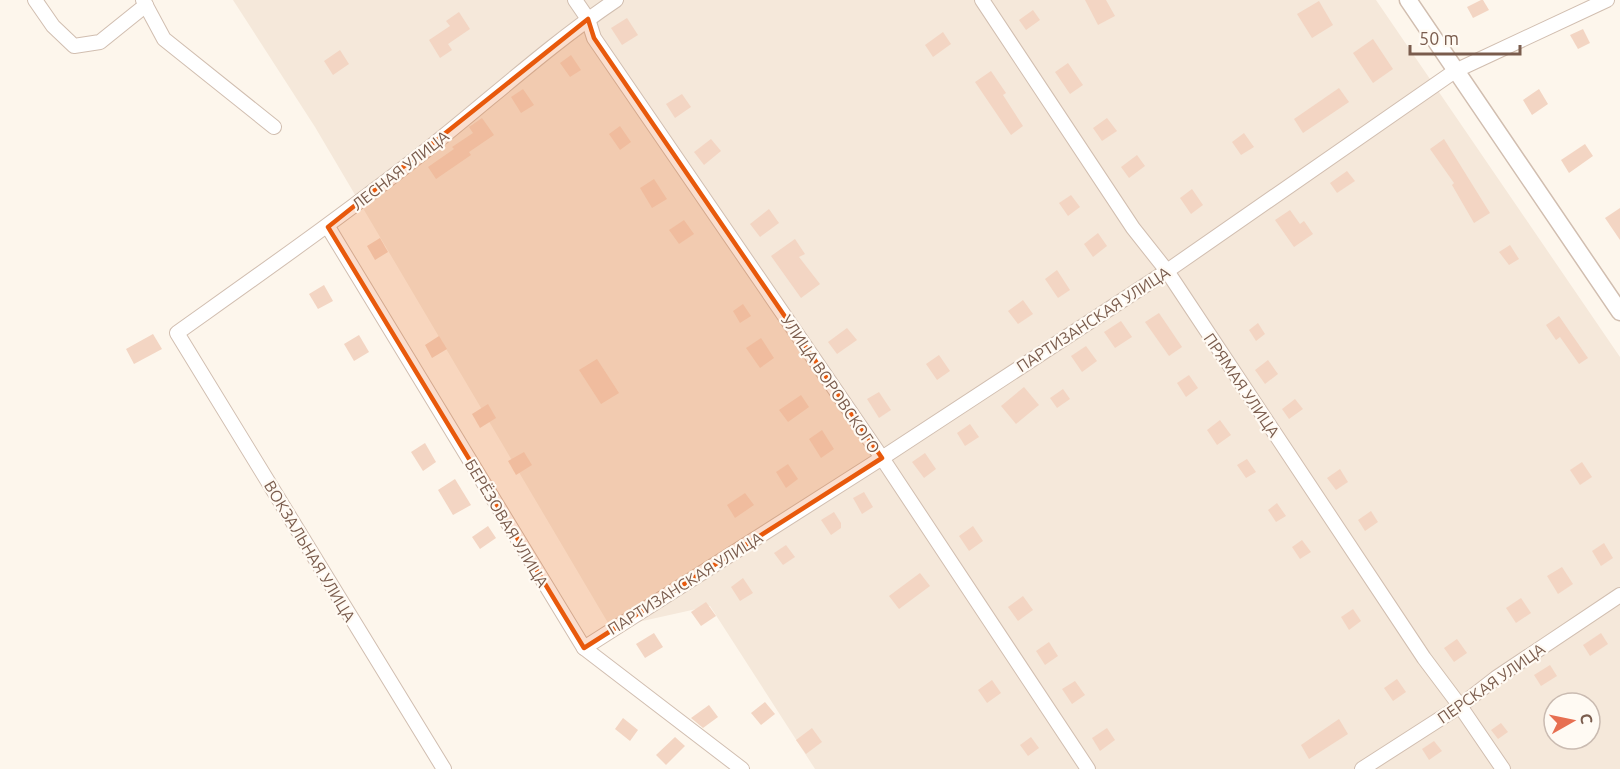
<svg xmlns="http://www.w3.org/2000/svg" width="1620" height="769" viewBox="0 0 1620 769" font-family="Ubuntu,sans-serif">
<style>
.residential{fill:#f5e8da;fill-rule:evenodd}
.building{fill:#f3d5c3}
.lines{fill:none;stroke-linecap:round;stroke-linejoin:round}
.minor-casing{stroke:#d1beb0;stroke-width:16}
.tertiary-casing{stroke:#d1beb0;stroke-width:19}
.minor{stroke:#fff;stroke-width:14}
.tertiary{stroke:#fff;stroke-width:16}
.marked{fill:#e8590c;fill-opacity:0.2;stroke:#e8590c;stroke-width:4.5;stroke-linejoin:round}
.labels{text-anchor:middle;stroke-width:4.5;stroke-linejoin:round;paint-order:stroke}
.street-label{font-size:16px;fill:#7a5c4d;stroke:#fffaf3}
</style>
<rect width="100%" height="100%" fill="#fdf6ec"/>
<path class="residential" d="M233,0H1376L1620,357V769H815L710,606L611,628L315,127ZM1554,703H1590V739H1554Z"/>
<g class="building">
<path d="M1085,0H1106L1115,16L1098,25Z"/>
<path d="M1481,0H1483L1489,10L1473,18L1467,7Z"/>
<path d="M1319,1L1333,25L1312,38L1297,14Z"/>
<path d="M1033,10L1040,20L1026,30L1019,20Z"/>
<path d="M459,12L470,29L448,44L452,50L440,58L429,40L450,26L446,21Z"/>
<path d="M627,18L638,35L622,45L611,28Z"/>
<path d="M1583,29L1590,43L1578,49L1570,35Z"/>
<path d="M943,32L951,44L933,57L925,45Z"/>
<path d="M1373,39L1393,69L1373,83L1353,53Z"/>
<path d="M340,50L349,64L333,75L324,61Z"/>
<path d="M571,55L581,70L570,77L560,63Z"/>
<path d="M1068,63L1083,85L1070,94L1055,72Z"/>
<path d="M991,71L1006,93L1003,95L1023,126L1011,135L975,82Z"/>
<path d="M1339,88L1349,102L1303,133L1294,119Z"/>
<path d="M523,89L534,105L521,113L511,97Z"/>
<path d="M1539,89L1548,104L1532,115L1523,100Z"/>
<path d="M682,94L691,107L675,118L666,104Z"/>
<path d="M482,118L494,135L469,152L471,155L436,179L428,167L454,149L452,147L473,133L469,127Z"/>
<path d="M1107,118L1117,131L1102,141L1093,128Z"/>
<path d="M620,126L631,142L620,150L609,134Z"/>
<path d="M1244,133L1254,147L1241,155L1232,142Z"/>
<path d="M711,139L721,151L704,165L694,152Z"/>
<path d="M1444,139L1490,213L1474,223L1452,185L1454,183L1430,149Z"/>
<path d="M1585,144L1593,156L1569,173L1561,160Z"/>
<path d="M1137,155L1145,166L1129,178L1121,167Z"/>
<path d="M1347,171L1355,181L1337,193L1330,183Z"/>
<path d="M654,179L667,199L652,208L640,188Z"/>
<path d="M1192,189L1203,205L1191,214L1180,198Z"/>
<path d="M1071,195L1080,207L1068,216L1059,203Z"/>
<path d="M1620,208V240L1605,218Z"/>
<path d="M769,209L779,223L760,237L750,224Z"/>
<path d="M1290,210L1300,224L1304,221L1313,234L1294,247L1275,220Z"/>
<path d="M684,220L694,234L679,244L669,230Z"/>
<path d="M1098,233L1107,246L1093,257L1084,244Z"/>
<path d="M380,238L388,252L375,260L367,246Z"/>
<path d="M795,239L805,254L799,257L820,284L801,298L771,256Z"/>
<path d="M1510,245L1519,259L1509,265L1499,252Z"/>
<path d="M1057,270L1070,290L1058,298L1045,279Z"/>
<path d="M324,285L333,301L318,309L309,294Z"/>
<path d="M1023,300L1033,314L1018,324L1008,311Z"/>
<path d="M743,304L751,316L740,323L733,311Z"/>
<path d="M1159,313L1182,347L1169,356L1145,322Z"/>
<path d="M1559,316L1588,358L1579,364L1560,337L1556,340L1546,325Z"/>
<path d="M1121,321L1132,337L1115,348L1104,332Z"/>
<path d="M1258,323L1265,334L1256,341L1249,330Z"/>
<path d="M847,328L857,340L837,354L828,342Z"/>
<path d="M153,334L162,349L134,364L126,349Z"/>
<path d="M359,335L369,352L354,361L344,344Z"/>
<path d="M439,336L447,349L432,358L425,345Z"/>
<path d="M761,338L774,358L760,368L746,348Z"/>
<path d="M1086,346L1097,361L1082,372L1071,356Z"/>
<path d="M939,355L950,371L937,380L926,364Z"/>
<path d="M597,359L619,393L601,404L579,370Z"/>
<path d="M1268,360L1278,374L1265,384L1255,370Z"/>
<path d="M1189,375L1198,388L1186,397L1177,383Z"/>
<path d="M1024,387L1039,405L1016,424L1001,406Z"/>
<path d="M1063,389L1070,399L1057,408L1050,398Z"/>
<path d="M879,392L891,410L879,418L867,399Z"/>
<path d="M801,395L809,407L788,422L779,410Z"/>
<path d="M1295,399L1303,409L1289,419L1282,409Z"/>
<path d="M488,404L496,418L480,428L472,414Z"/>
<path d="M1220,420L1231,435L1217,445L1207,430Z"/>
<path d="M970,424L979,437L965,446L957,433Z"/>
<path d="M822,430L834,449L821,458L809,439Z"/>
<path d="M425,443L436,462L423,471L411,452Z"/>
<path d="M524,452L532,465L516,475L508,461Z"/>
<path d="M925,453L936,469L924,478L912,462Z"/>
<path d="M1247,459L1256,472L1246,478L1237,465Z"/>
<path d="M1582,462L1592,477L1580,485L1570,470Z"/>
<path d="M788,464L798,479L786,488L776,472Z"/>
<path d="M1340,469L1348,482L1336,490L1327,478Z"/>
<path d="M455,479L471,505L453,515L438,490Z"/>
<path d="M864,492L873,507L862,514L853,498Z"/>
<path d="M745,493L754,505L735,518L727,505Z"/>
<path d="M1277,503L1286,516L1276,522L1268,510Z"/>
<path d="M1371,511L1378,522L1365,531L1358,520Z"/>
<path d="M834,512L841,523V528L831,535L821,520Z"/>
<path d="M488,526L496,538L480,549L472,537Z"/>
<path d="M973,526L983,541L969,551L959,536Z"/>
<path d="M1302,540L1311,552L1300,559L1292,547Z"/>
<path d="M1604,543L1613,558L1601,566L1592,551Z"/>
<path d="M786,545L795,557L783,565L774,553Z"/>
<path d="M1562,567L1573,584L1558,594L1547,576Z"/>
<path d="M920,573L930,586L899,609L889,596Z"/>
<path d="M743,578L753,593L740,601L731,587Z"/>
<path d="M1023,596L1033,610L1018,621L1008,607Z"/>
<path d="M1521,598L1531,613L1516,623L1506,608Z"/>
<path d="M706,602L716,616L701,626L691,612Z"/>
<path d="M1353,609L1361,621L1349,630L1341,617Z"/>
<path d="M654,633L663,647L645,658L636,644Z"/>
<path d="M1601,633L1608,644L1590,656L1583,645Z"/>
<path d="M1457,639L1467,653L1454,662L1444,648Z"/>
<path d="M1049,642L1058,656L1045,665L1036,651Z"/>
<path d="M1550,665L1557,676L1541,686L1534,675Z"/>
<path d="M1397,679L1406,692L1393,701L1384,688Z"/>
<path d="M992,680L1001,693L987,703L978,690Z"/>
<path d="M1075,681L1085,695L1072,704L1062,689Z"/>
<path d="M765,702L775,714L761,725L751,713Z"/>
<path d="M709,705L718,717L703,728L691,718Z"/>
<path d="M623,718L638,730L630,741L615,729Z"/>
<path d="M1339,719L1348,734L1309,759L1301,745Z"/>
<path d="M1501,723L1508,732L1498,739L1491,730Z"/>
<path d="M812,728L822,742L806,754L796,740Z"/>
<path d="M1107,728L1115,740L1100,751L1092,738Z"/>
<path d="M675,737L685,746L666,765L656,755Z"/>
<path d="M1031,737L1039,748L1028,756L1020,745Z"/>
<path d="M1434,741L1442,751L1429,760L1422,749Z"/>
</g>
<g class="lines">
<defs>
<g id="minor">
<path d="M35,0L53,26L74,46L100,42L146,5"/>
<path d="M143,0L164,39L274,127"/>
<path d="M575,0L588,19L594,38L882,458L1088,769"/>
<path d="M982,0L1133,228L1167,271L1424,658L1460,706L1503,769"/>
<path d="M328,227L584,648L742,769"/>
<path d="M584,648L882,458L1167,271L1455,71L1607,0"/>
<path d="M444,769L177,333C264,271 351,210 434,144C494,96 552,43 616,0"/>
<path d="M1362,769L1460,706L1496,678L1620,595"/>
</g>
<path id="tertiary" d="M1408,0L1620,312"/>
</defs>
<use href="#minor" class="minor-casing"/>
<use href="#tertiary" class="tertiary-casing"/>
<use href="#minor" class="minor"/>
<use href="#tertiary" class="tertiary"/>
</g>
<path class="marked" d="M588,19L594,38L882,458L584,648L328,227Z"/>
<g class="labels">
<g class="street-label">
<text transform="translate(400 170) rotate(-38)" y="6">ЛЕСНАЯ УЛИЦА</text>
<text transform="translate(1093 319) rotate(-33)" y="6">ПАРТИЗАНСКАЯ УЛИЦА</text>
<text transform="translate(831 384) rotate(56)" y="6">УЛИЦА ВОРОВСКОГО</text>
<text transform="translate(1242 385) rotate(56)" y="6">ПРЯМАЯ УЛИЦА</text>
<text transform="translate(507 523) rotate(59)" y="6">БЕРЁЗОВАЯ УЛИЦА</text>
<text transform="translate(310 551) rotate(59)" y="6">ВОКЗАЛЬНАЯ УЛИЦА</text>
<text transform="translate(685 583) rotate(-32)" y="6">ПАРТИЗАНСКАЯ УЛИЦА</text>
<text transform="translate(1491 683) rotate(-35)" y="6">ПЕРСКАЯ УЛИЦА</text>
</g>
</g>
<g transform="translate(1572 721) rotate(81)"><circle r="28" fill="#fffaf3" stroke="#cabbb1" stroke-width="1.5"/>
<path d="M0-4.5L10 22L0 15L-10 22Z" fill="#e76f51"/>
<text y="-9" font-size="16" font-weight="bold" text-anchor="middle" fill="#7a5c4d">С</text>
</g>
<path d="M1410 45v9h110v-9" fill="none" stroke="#7a5c4d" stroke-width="3"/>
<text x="1419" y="45" font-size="18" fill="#7a5c4d" stroke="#fffaf3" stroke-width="4.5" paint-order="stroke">50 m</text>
</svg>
